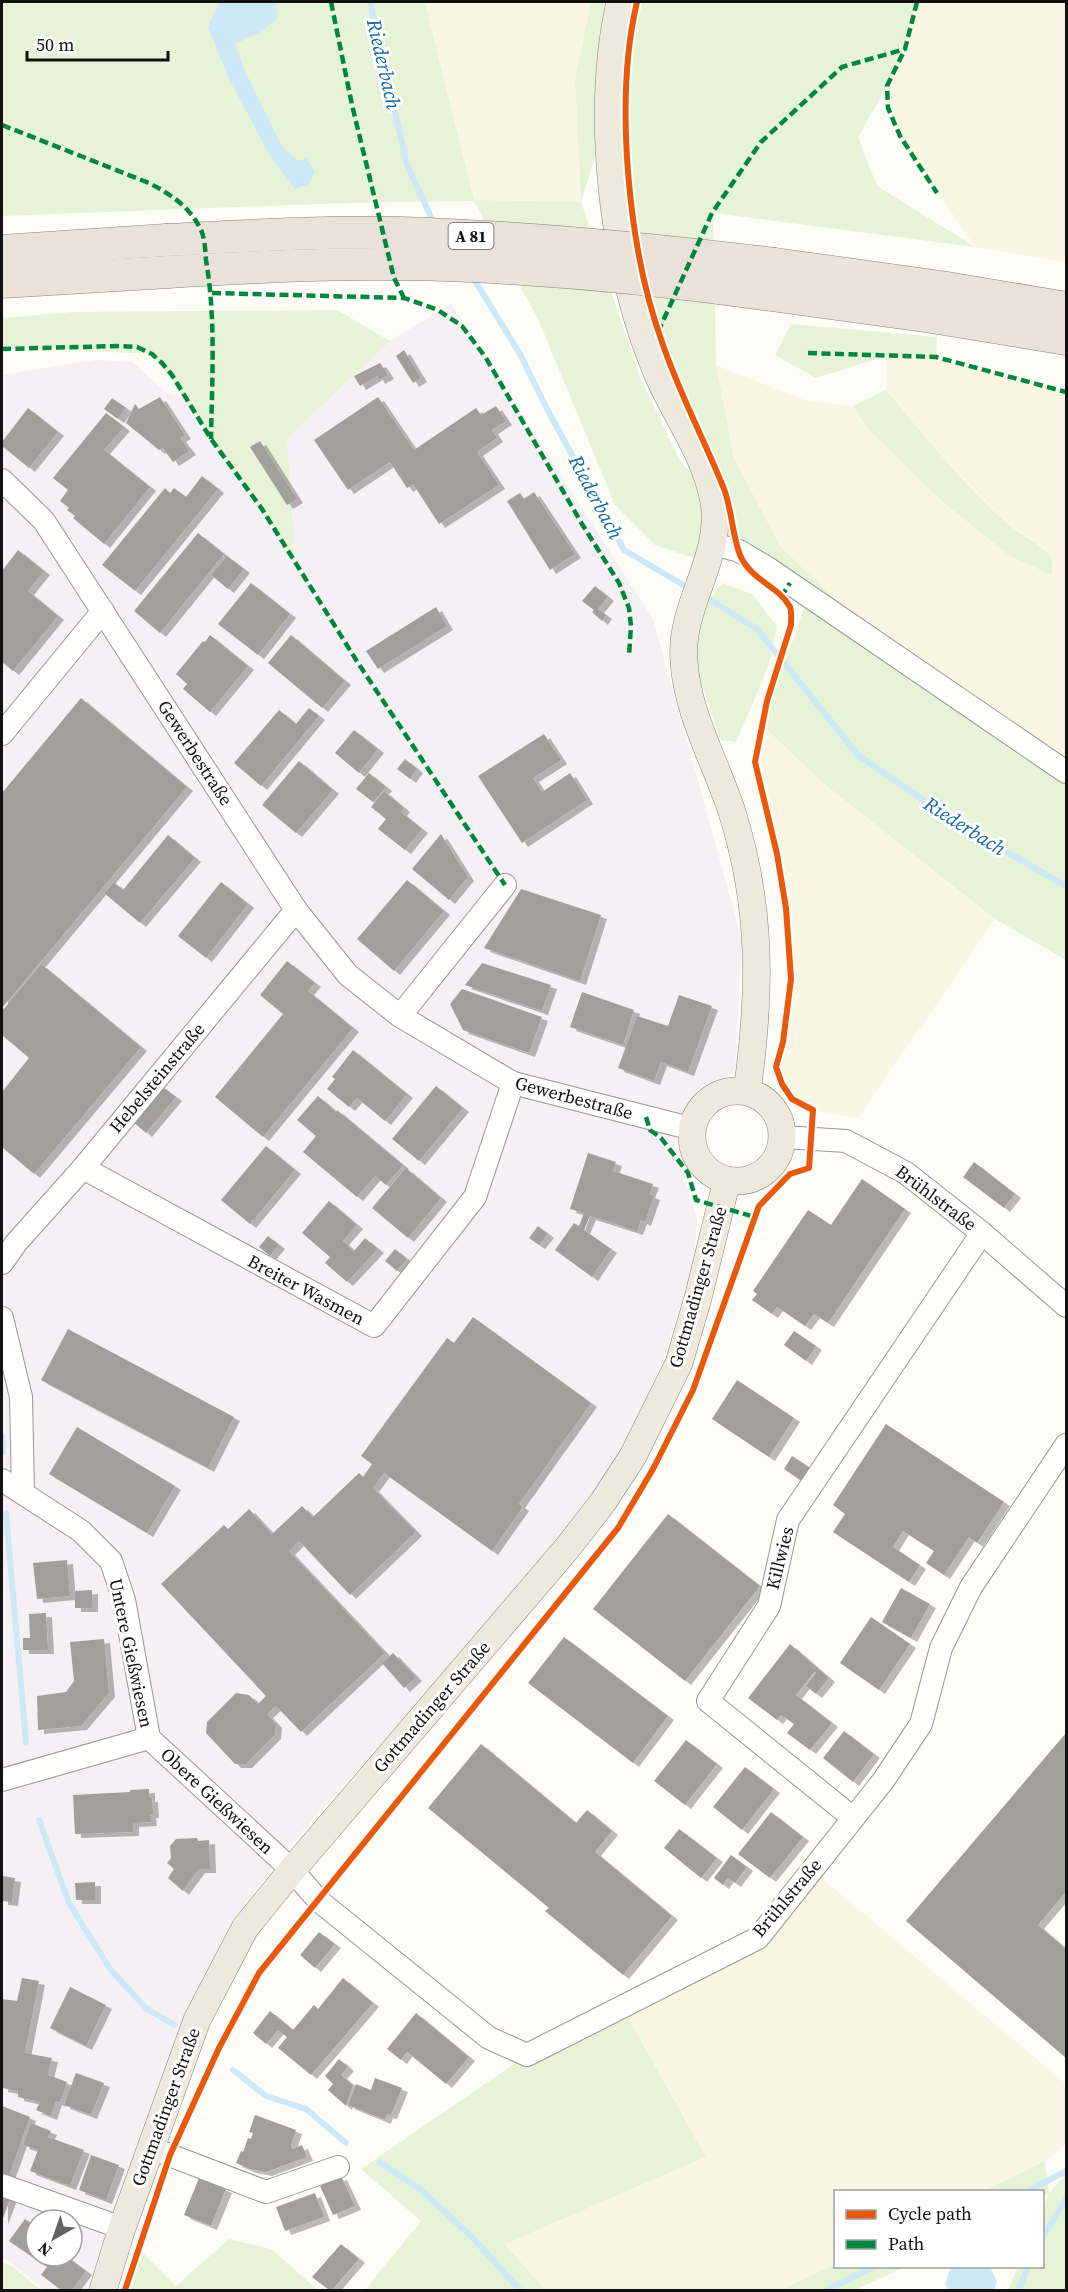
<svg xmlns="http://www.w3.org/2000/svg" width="1068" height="2292" viewBox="0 0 1068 2292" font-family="'Source Serif 4',serif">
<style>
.industrial{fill:#f5f0f3;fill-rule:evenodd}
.farmland{fill:#f9f7e4}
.green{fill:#e7f3d7;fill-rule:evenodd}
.water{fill:#cde8f7}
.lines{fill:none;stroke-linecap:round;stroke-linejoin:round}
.stream{stroke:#cde8f7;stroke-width:6}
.building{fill:#a19f9c;filter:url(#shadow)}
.minor-casing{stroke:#979795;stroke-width:24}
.major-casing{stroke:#858482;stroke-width:28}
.highway-casing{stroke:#858482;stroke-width:33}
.minor{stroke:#fffffe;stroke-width:22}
.major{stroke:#ede9dc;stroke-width:27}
.highway{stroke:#eae1d8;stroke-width:32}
.highway-bridge-casing{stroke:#858482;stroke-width:33;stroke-linecap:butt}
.highway-bridge{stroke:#eae1d8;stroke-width:32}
.quiet{stroke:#00873e;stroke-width:4.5;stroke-dasharray:9 4.5;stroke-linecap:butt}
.cycleway-casing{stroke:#fff;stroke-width:10}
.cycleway{stroke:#e8590c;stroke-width:6}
.labels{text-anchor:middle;stroke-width:6;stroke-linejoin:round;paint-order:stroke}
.shield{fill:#fff;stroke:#585858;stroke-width:1.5}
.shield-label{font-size:16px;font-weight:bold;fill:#111}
.street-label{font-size:18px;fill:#111;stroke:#fff}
.water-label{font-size:20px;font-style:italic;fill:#1768a6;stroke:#fff}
</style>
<defs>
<filter id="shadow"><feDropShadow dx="6" dy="4" stdDeviation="0" flood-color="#0004"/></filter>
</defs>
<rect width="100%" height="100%" fill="#fdfcf7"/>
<path class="industrial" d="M451,304L653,619L742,940L735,1070L678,1117L674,1155L684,1176L697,1218L694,1263L663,1360L627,1442L556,1548L286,1850L234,1920L188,2009L91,2290H45L2,2257V375L95,360L133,362L166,393L268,415ZM36,2220H72V2256H36Z"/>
<g class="farmland">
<path d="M425,2H591L575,79L581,202L474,201Z"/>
<path d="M917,2H1066V262L975,247L900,136L888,108L887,86L905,49Z"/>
<path d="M886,356L936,357L1066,392V772L887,650L780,546L734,458L716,365L807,401L853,406L868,429L1052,575V558L1043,548L1009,525L934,449L886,390Z"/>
<path d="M763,726L823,783L995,919L858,1118L813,1110L792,1099L782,1084L776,1067L783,1042L791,979L786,908L777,854L755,762Z"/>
<path d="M812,1870L1066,2084V2144L1045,2161L984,2191L836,2192L835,2264L781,2290H545L505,2244L706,2157L622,2007L758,1938Z"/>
</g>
<g class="green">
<path d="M2,2H425L474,200L581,202L575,79L591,2H917L905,49L887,86L858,137L877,186L975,247L713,213L716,365L734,458L780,546L887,650L1066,772V960L995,919L823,783L763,726L774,682L794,638L808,595L739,551L709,563L655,545L615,505L539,321L474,201L345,203L2,216ZM628,52L626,122L611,167L617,220L675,379L708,450L713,500L679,459L640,377L581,202Z"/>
<path d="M337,310L390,341L287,438L295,562L262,509L152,354L29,348L2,350V318L72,312Z"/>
<path d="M791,324L937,337L936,357L886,356L816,378L775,355Z"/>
<path d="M886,390C925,437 963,484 1008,524C1023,537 1040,543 1052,558V575L1010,556L943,502L868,429L853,406Z"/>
<path d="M722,583L752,594L777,626L768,667L736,742L721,740L695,665L700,612Z"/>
<path d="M622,2007L706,2157L505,2244L545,2290H365L421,2221L361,2169L527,2055Z"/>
<path d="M1045,2161L1049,2193L1066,2175V2290H1008L1018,2267L1042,2266L1043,2209L1048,2194L1043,2197L1042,2192L984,2191Z"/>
<path d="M229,2239L271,2249L318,2290H125L139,2249L176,2286Z"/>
<path d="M2,2262L13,2267L41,2290H2Z"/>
<path d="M835,2264L836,2266L904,2267L856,2290H781Z"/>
</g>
<g class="water">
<path d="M219,2H276L278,18L261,32L235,44L244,69L282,146L298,161L306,158L315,172L309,184L295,189L269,154L229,79L208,27Z"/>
<path d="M951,2266L990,2267L997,2282L994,2290H948L945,2284Z"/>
</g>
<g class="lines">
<g class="stream">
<path d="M370,2L407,165L430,215L436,224"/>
<path d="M472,276L520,354L547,409L624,550L692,590"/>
<path d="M704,596L757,629L858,755L958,824L1066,886"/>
<path d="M2,1436L3,1452"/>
<path d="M6,1514L26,1742"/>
<path d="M39,1820L69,1903L110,1969L146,2008L174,2025"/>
<path d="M233,2070L266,2096L306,2109L346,2143"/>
<path d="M380,2162L420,2189L472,2237L520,2290"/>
<path d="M1026,2192L1066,2171"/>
<path d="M1042,2238L1066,2199"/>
<path d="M827,2290L875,2266"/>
<path d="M1019,2290L1028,2266"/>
</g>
</g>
<g class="building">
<path d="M404,350L421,378L413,383L396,356Z"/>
<path d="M380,363L388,375L379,380L377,376L360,386L354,376Z"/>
<path d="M160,397L185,435L180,438L190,451L173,462L163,448L159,450L126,423L135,404L139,409Z"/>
<path d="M378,397L414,450L476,408L481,415L496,406L506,421L492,430L497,438L477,452L499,485L439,524L413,484L407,488L390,462L348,490L314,440Z"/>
<path d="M112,398L126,408L118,419L104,409Z"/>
<path d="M28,408L58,432L29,468L2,446V442Z"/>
<path d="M106,413L124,427L104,450L150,487L104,544L73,518L75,516L67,510L69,508L60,501L68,490L53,478Z"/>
<path d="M260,441L297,499L287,505L250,447Z"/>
<path d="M202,476L218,489L135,591L102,565L165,488L170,493L174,488L186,497Z"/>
<path d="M534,492L575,554L550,570L507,501L520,493L524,499Z"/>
<path d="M198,533L224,554L160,633L134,611Z"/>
<path d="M18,550L44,571L28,591L58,616L13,671L2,662V571Z"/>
<path d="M227,556L244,569L228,589L211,575Z"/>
<path d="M251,583L290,614L258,655L218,624Z"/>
<path d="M595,586L608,597L598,609L606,615L602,621L592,612L594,610L582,601Z"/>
<path d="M436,607L447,626L378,669L366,651Z"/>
<path d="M210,635L248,666L210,712L183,689L187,684L176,674L203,641L205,642Z"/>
<path d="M291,635L345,681L322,708L268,663Z"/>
<path d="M81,698L187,787L2,1008V793Z"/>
<path d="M309,708L319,716L261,786L234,763L279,710L296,724Z"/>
<path d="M354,730L378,749L359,773L335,753Z"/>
<path d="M544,734L561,760L533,778L542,792L570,773L587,800L522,843L478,776Z"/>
<path d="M405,759L417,769L410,779L397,769Z"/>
<path d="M299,761L333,790L296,833L262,805Z"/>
<path d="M369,773L386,787L373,802L356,789Z"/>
<path d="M384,791L404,808L401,812L422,829L405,850L378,829L386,819L371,807Z"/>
<path d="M441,834L468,877L449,900L412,869Z"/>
<path d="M168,835L195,858L140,923L104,893L114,882L123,890Z"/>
<path d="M407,880L444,911L394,971L357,939Z"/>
<path d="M221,882L248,904L206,958L178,936Z"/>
<path d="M521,889L601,915L580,981L484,948Z"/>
<path d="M287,961L315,983L308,991L353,1028L263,1137L215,1097L283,1014L260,995Z"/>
<path d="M482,963L551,985L542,1011L465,985Z"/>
<path d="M41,964L141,1047L34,1174L2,1147V1092L29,1058L2,1035V1011Z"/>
<path d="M462,989L542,1017L529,1053L463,1030L450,1004Z"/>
<path d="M582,992L634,1010L623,1045L570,1027Z"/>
<path d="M679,995L712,1006L688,1072L661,1062L654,1081L618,1068L637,1016L668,1026Z"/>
<path d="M353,1050L407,1094L385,1121L357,1098L349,1107L327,1089L335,1079L332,1077Z"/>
<path d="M160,1085L176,1097L146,1133L131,1120Z"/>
<path d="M436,1086L463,1108L419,1161L392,1139Z"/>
<path d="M318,1096L336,1112L337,1110L403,1165L386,1185L375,1176L357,1197L303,1152L316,1136L297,1120Z"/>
<path d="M266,1146L295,1170L250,1224L221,1200Z"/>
<path d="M588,1153L616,1162L613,1171L653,1184L649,1194L654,1196L645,1222L641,1220L637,1231L590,1216L584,1230L611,1249L592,1277L555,1250L574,1223L579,1226L584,1213L570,1209Z"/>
<path d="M974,1162L1015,1194L1004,1208L963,1177Z"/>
<path d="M406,1168L441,1198L408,1238L372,1208Z"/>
<path d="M862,1179L905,1209L828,1323L814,1314L805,1326L777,1307L772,1314L752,1300L757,1294L753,1291L808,1210L831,1225Z"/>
<path d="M329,1201L357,1225L343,1241L354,1251L365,1238L378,1249L347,1282L325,1263L330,1257L302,1233Z"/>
<path d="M538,1226L548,1234L539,1245L529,1238Z"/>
<path d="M268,1236L279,1245L270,1256L259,1247Z"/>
<path d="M395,1249L407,1259L397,1271L385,1261Z"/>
<path d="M473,1317L591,1403L519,1504L523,1507L492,1551L384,1473L373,1488L416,1532L350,1595L299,1541L289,1551L385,1653L301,1732L276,1706L267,1714L276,1724L275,1735L246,1764H235L206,1733L207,1722L236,1693L249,1695L258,1704L266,1696L161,1584L224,1525L228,1529L249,1509L272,1534L302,1506L313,1517L359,1473L363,1477L372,1464L361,1456L447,1338L454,1343Z"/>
<path d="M68,1329L234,1417L208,1468L41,1380Z"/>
<path d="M794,1331L816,1346L806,1361L784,1345Z"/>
<path d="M737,1380L794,1418L769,1457L712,1419Z"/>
<path d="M886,1424L1004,1502L977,1543L969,1537L944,1575L926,1563L934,1551L903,1531L893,1547L920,1565L909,1582L833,1532L845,1514L833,1505Z"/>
<path d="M77,1427L175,1486L147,1533L49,1474Z"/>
<path d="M792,1456L812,1469L803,1482L784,1469Z"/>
<path d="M668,1514L760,1586L685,1681L593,1609Z"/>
<path d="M67,1560L70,1596L37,1599L33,1563Z"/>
<path d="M901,1588L930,1604L911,1638L882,1622Z"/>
<path d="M92,1590V1608H75V1591Z"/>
<path d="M46,1613L48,1650H23V1638H30L29,1614Z"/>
<path d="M871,1617L910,1644L879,1690L840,1663Z"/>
<path d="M564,1637L668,1716L633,1763L528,1683Z"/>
<path d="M104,1639L109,1693L81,1726L38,1730L37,1696L66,1692L74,1681L70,1642Z"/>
<path d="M790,1644L829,1678L816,1694L806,1686L816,1673L814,1672L796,1695L832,1723L810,1750L787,1733L794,1724L781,1715L777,1720L748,1698Z"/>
<path d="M393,1653L416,1677L404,1688L382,1663Z"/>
<path d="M844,1731L874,1754L853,1782L823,1758Z"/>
<path d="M1066,1733V1892L1038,1925L1066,1949V2058L906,1921Z"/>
<path d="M686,1740L717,1764L685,1805L654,1781Z"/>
<path d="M481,1744L576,1823L587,1810L612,1831L595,1852L672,1916L623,1975L545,1911L549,1908L428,1808Z"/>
<path d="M745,1767L774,1789L742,1830L713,1807Z"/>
<path d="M149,1789V1798H152L153,1814H150L151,1822L133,1823V1832L75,1834L73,1795L130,1792V1790Z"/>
<path d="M771,1812L803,1837L770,1878L738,1854Z"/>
<path d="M679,1829L717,1858L701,1878L664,1848Z"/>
<path d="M197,1838L198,1841L209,1840L210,1869H199L183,1891L168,1878L174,1869L167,1863L171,1858L170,1846L176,1839Z"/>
<path d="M731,1855L747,1867L735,1883L728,1878L723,1885L714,1878Z"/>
<path d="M2,1876L15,1878L12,1902L2,1901Z"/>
<path d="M95,1882V1900H76L75,1883Z"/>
<path d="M319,1932L335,1944L315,1968L300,1955Z"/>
<path d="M22,1978L39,1981L25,2053L52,2058L48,2075L67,2082L60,2103L56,2101L51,2116L36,2110L40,2102L18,2097V2091L2,2088V1999L17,2001Z"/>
<path d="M343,1978L373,2003L311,2075L278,2048L287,2037L278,2030L266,2044L253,2033L270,2011L293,2030L314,2005L318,2009Z"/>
<path d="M70,1987L106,2005L86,2046L50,2028Z"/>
<path d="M416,2013L469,2057L446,2084L407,2052L401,2060L387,2049Z"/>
<path d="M339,2059L348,2067L341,2075L353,2085L346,2106L328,2090L333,2084L325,2076Z"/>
<path d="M76,2073L104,2083L91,2115L64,2105Z"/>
<path d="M375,2078L402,2088L391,2115L387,2114L385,2120L348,2105L356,2084L371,2090Z"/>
<path d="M2,2106L30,2117L9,2176L2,2173Z"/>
<path d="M255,2115L296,2130L291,2145L292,2149L302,2145L307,2157L266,2172L250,2169L236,2163L241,2151L243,2152L248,2138L251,2139L253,2133L249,2132Z"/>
<path d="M31,2123L51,2131L48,2137L84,2150L70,2186L30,2171L38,2150L23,2145Z"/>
<path d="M91,2155L119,2165L106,2200L79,2190Z"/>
<path d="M341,2176L355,2206L333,2215L320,2186Z"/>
<path d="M199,2178L226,2189L211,2226L184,2215Z"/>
<path d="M2,2189L12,2194L2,2221Z"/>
<path d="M315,2193L324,2217L285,2231L276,2207Z"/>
<path d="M25,2219L36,2227V2256H46L41,2263L9,2241Z"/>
<path d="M341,2244L359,2259L332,2290H329L312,2277Z"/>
<path d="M55,2256H66L86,2271L72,2290H61L41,2275Z"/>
</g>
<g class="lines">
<defs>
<g id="minor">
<path d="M2,480L44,521L296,910L348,975L400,1016L513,1083L693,1129"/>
<path d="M714,544L739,551L769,569L1066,772"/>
<path d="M2,734L103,611"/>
<path d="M400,1016L505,885"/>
<path d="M783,1137L846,1141L906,1173L982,1233L1066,1306"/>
<path d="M83,1168L374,1326L475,1197L513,1083"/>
<path d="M2,1263L16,1243L83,1168L296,910"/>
<path d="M2,1318L21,1397L23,1493"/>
<path d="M2,1480L81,1531L111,1561L124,1600L149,1738"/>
<path d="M149,1738L292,1870L319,1901L489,2038L527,2055L758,1938L883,1781L921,1724L941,1648L971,1587L1066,1445"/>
<path d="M2,1780L149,1738"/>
<path d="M853,1818L708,1701L769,1606L788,1520L982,1233"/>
<path d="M151,2148L266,2192L338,2167"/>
<path d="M2,2185L122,2228"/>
</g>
<g id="major">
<path d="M620,2C595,113 612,263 655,368C673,413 706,454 714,502C723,559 679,605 684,661C687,713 716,763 732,812C762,907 761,994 747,1091"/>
<circle cx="737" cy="1136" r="45"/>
<path d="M103,2290L122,2228L197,2020L245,1928L292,1870L569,1546L603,1502L633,1456L679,1363L698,1298L727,1180"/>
</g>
<g id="highway">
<path d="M2,251L166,240"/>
<path d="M775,264L941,287L1066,308"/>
<path d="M2,282L168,272"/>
<path d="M771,295L932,317L1066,339"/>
</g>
</defs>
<use href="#minor" class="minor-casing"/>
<use href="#major" class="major-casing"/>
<use href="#highway" class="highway-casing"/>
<use href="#minor" class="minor"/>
<use href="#major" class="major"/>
<use href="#highway" class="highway"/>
<defs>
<g id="highway-bridge">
<path d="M166,240C245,236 324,231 403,233C527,237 651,249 775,264"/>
<path d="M168,272C269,266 371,261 472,266C572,271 672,281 771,295"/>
</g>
</defs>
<use href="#highway-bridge" class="highway-bridge-casing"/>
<use href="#highway-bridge" class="highway-bridge"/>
<g class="quiet">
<path d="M331,2L352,105L394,278L404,298"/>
<path d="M917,2L905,49L887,86L888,108L900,136L937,193"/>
<path d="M2,125L149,183C170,194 189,206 200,228C205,237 205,249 206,260C216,319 212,379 211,439"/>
<path d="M212,293L404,298L438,310L462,326L486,358L582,524L619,583L629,608L631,626L629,656"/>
<path d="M658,332L712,213L761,142L842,67L905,49"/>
<path d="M2,349L118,346L137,347L152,354L162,363L172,375L211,439L262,509L358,663L505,885"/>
<path d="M808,353L936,357L1066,392"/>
<path d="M781,597L790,583"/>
<path d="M646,1117L650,1130L661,1138L688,1173L696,1200L755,1217"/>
</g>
<defs>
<path id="cycleway" d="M125,2290L170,2155L219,2048L259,1973L618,1528L653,1469L693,1390L759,1206L790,1174L809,1168L813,1110L792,1099L782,1084L776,1067L783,1042L791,979L786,908L777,854L755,762L767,701L791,625C791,619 792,612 790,607C779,586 751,581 740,555C732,534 732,510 724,489C704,439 679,393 662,342C628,248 614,99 637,2"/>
</defs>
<use href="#cycleway" class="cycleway-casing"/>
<use href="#cycleway" class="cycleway"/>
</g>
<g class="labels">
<rect class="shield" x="448.5" y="223" width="45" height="26" rx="4.5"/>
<g class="shield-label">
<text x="471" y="242">A 81</text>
</g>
<g class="street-label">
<text transform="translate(195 753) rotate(57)" y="6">Gewerbestraße</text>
<text transform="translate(157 1078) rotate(-50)" y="6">Hebelsteinstraße</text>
<text transform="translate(574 1098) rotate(15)" y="6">Gewerbestraße</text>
<text transform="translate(936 1198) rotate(37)" y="6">Brühlstraße</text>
<text transform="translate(698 1287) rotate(-74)" y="6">Gottmadinger Straße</text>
<text transform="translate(306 1290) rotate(28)" y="6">Breiter Wasmen</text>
<text transform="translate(780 1558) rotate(-76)" y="6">Killwies</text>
<text transform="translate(131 1653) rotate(78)" y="6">Untere Gießwiesen</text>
<text transform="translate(432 1707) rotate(-49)" y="6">Gottmadinger Straße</text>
<text transform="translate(217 1801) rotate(43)" y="6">Obere Gießwiesen</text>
<text transform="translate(787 1898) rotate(-50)" y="6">Brühlstraße</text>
<text transform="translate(166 2107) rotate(-70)" y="6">Gottmadinger Straße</text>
</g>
<g class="water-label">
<text transform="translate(384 64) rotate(77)" y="7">Riederbach</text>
<text transform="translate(596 497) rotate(62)" y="7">Riederbach</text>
<text transform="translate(965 826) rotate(32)" y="7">Riederbach</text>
</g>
</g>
<rect width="1068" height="2292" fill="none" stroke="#111111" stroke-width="6"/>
<rect x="834" y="2190" width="210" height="78" fill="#ffffff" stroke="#a0a0a0" stroke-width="1.5"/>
<rect x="846" y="2210" width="30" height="9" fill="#e8590c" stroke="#a0a0a0" stroke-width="1.5"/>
<text x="888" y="2220" font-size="18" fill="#111111">Cycle path</text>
<rect x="846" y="2240" width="30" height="9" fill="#00873e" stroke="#a0a0a0" stroke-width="1.5"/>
<text x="888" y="2250" font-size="18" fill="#111111">Path</text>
<g transform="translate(54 2238) rotate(220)"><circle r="28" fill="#ffffff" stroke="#a0a0a0" stroke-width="1.5"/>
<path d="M0-4.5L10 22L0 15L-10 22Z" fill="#646362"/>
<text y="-9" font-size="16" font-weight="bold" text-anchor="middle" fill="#111111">N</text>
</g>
<path d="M27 51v9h141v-9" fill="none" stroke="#111111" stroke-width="3"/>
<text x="36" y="51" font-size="18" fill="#111111" stroke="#ffffff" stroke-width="4.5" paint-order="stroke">50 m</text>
</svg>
